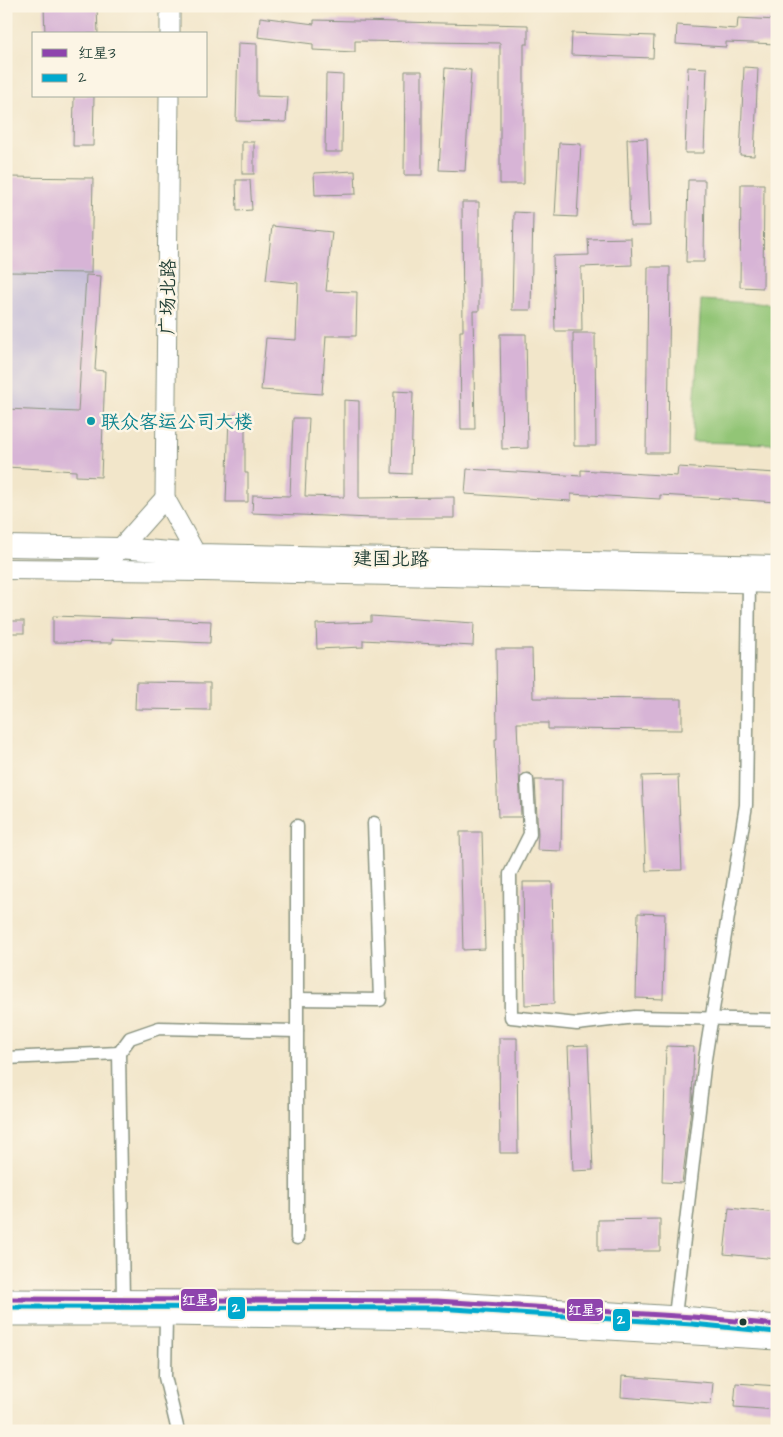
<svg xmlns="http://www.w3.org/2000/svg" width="783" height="1437" viewBox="0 0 783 1437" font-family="'Architects Daughter','LXGW WenKai TC',sans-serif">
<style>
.industrial{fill:#c8c0d8}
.green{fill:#92c576;stroke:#588155}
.building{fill:#d7b4d6}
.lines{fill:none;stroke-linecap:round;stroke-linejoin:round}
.street-casing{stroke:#88927f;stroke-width:15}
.secondary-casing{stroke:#88927f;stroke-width:21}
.primary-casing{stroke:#88927f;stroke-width:22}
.street{stroke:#fff;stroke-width:12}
.secondary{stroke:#fff;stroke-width:19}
.primary{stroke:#fff;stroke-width:20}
.bus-1-casing{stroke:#fcf5e5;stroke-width:9}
.bus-2-casing{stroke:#fcf5e5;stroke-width:9}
.bus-1{stroke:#8e44ad;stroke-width:5}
.bus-2{stroke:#00a9ce;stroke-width:5}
.culture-dot{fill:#0f9aa8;stroke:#fcf5e5;stroke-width:2}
.bus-dot{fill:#1f3d34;stroke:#fcf5e5;stroke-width:2}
.labels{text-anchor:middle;stroke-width:5;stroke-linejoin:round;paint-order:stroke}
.street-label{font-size:19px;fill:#1f3d34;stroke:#fcf5e5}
.culture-label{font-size:19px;fill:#0d838f;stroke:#fcf5e5;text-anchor:start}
.line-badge{stroke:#fcf5e5;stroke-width:2}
.badge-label{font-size:14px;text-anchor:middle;font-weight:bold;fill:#fff}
</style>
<rect width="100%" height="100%" fill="#fcf5e5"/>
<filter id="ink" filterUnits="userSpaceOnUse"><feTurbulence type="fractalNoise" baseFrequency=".02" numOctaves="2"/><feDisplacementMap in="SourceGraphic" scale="10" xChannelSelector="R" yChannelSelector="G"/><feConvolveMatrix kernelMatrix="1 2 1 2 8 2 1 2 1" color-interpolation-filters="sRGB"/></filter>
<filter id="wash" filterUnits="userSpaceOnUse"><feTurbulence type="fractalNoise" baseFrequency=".0096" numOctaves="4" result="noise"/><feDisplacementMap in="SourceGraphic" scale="20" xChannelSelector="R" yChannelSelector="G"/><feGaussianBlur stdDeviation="1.12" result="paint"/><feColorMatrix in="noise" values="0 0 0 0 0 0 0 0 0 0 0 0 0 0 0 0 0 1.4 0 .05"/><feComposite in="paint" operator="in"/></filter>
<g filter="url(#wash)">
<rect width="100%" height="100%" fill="#f2e6ca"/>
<path class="industrial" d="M6,272L101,273L96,370L105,371L101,477L76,476V471L6,467Z"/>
<path class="green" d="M701,300L777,304V444L692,442Z"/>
<g id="blocks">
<g class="building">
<path d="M97,6L98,34H45L44,7Z"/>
<path d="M260,17L314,24V20L528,25V44H524V184H500V43L355,41V52L313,50V44L258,37Z"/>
<path d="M738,18L777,20V44L726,42V47L676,44L677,25L737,29Z"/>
<path d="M572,33L654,36L653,58L571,55Z"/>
<path d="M238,43L257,44V96L288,97L286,122L236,121Z"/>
<path d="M688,67L707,68L704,153H685Z"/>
<path d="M744,67L758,68L754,156L740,155Z"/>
<path d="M445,68L471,70L465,171L439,170Z"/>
<path d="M405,71H422V175H404Z"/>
<path d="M326,74L343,75L342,152H325Z"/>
<path d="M74,96H94L93,146H73Z"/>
<path d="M647,138L650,226H630L627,139Z"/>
<rect x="242" y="142" width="12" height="32"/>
<path d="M559,143L581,144L577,217L555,216Z"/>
<path d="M355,171L356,194L315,195L314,173Z"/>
<path d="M6,177L93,178L91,273L6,272Z"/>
<path d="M236,180H250L252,210L237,211Z"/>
<path d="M688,180H705L704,262H686Z"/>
<path d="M741,184H764L763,288L740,287Z"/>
<path d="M462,202H479V311H473L475,429H461L460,331H463Z"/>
<path d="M514,212L533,213L531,310H512Z"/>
<path d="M272,226L332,232L326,291L357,292L356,336H326L322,394L261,390L266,338L296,340L298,283L266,280Z"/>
<path d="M631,238L632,265L581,267L582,331H555L553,256L589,255L588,239Z"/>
<path d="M648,267H670L668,453H646Z"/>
<path d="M86,275L101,276L95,370L105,371L101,477L76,476V471L6,467V409L78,412Z"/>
<path d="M573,333H595L596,446H574Z"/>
<path d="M500,334H526L528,448L502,449Z"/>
<path d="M394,391L413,392L411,474L392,473Z"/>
<path d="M344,400L359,401V498L454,497V518H371L252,513L253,495L290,496L293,418H309L305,496L344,497Z"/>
<path d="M229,415H245V473H248V502H226Z"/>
<path d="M678,467L777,473V502L660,495V499L571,494V501L465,494L467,469L581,476V470L677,476Z"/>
<path d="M53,616L211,621L210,643L112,639V643L53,642Z"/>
<path d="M371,616L474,623L473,646L363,640V647L317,649L316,624L371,622Z"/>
<rect x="6" y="621" width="18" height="12"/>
<path d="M496,649H532L533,698L682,699V730L548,729V723H517L521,817H498L495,739H497Z"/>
<path d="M136,682L210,683V710L135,709Z"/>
<path d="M678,775L682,870L646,871L642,776Z"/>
<path d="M535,780H562L561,851L537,850L538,834Z"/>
<path d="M460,832H482L485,949L463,950Z"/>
<path d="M523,882H552L554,1004L525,1005Z"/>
<path d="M638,913L665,914L663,999L636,998Z"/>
<path d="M499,1038H517L518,1153H500Z"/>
<path d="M588,1045L593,1170L573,1171L568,1046Z"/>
<path d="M666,1046L694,1047L692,1100L682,1183L662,1182Z"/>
<path d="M729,1208L777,1213V1259L724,1254Z"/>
<path d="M660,1219V1251H598V1220Z"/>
<path d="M622,1376L713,1383L711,1404L621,1397Z"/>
<path d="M736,1383L777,1386V1410L734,1407Z"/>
</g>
</g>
</g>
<g filter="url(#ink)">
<use href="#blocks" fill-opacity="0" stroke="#88927f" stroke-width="1"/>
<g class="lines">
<defs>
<g id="street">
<path d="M527,780L530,834L510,874L511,1017L577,1024L635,1017L777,1020"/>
<path d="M297,826V1238"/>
<path d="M297,999L380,1000L374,823"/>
<path d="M6,1058L119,1053"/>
<path d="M123,1300L119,1053L130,1038L159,1028L297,1031"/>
<path d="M166,1316L165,1377L178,1431"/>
<path d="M675,1316L705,1059L746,805L749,583"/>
</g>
<g id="secondary">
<path d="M170,34V6"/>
<path d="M165,498L169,96"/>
<path d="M165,498L196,554L201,567"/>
<path d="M101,570L165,498"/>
<path d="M6,1299L437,1301L693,1317L777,1325"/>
<path d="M6,1316H166L437,1320L777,1340"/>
</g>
<g id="primary">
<path d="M6,546L119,548L196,554L777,566"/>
<path d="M6,569L203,571L777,583"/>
</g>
</defs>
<use href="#street" class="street-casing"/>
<use href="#secondary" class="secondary-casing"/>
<use href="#primary" class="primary-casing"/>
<use href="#street" class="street"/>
<use href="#secondary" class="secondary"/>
<use href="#primary" class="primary"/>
<defs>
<path id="bus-1" d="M6,1299L437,1301L693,1317L777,1325"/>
<path id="bus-2" d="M6,1307L437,1308L692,1324L776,1332"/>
</defs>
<use href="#bus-1" class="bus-1-casing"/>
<use href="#bus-2" class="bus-2-casing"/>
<use href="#bus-1" class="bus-1"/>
<use href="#bus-2" class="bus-2"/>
</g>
</g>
<circle class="culture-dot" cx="91" cy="421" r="5"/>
<circle class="bus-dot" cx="743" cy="1322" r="4.5"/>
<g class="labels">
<g class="street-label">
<text transform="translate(167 297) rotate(-89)" y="7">广场北路</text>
<text transform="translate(391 558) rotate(1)" y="7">建国北路</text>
</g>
<g class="culture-label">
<text x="101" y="428">联众客运公司大楼</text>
</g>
</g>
<g class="line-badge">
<rect x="180" y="1288" width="38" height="24" rx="5" fill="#8e44ad"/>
<rect x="227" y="1296" width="19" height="24" rx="5" fill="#00a9ce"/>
<rect x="566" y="1298" width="38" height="24" rx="5" fill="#8e44ad"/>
<rect x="612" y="1308" width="19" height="24" rx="5" fill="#00a9ce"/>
</g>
<g class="badge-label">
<text x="199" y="1305">红星3</text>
<text x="236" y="1312">2</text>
<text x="585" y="1315">红星3</text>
<text x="621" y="1324">2</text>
</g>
<rect width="783" height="1437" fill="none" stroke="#fcf5e5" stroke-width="25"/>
<rect x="32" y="32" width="175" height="65" fill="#fcf5e5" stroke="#a4ab9e"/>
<rect x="42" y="49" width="25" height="8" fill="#8e44ad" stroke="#a4ab9e"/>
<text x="78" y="58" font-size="15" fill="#1f3d34">红星3</text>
<rect x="42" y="74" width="25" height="8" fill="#00a9ce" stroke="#a4ab9e"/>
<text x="78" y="82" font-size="15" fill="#1f3d34">2</text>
</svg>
